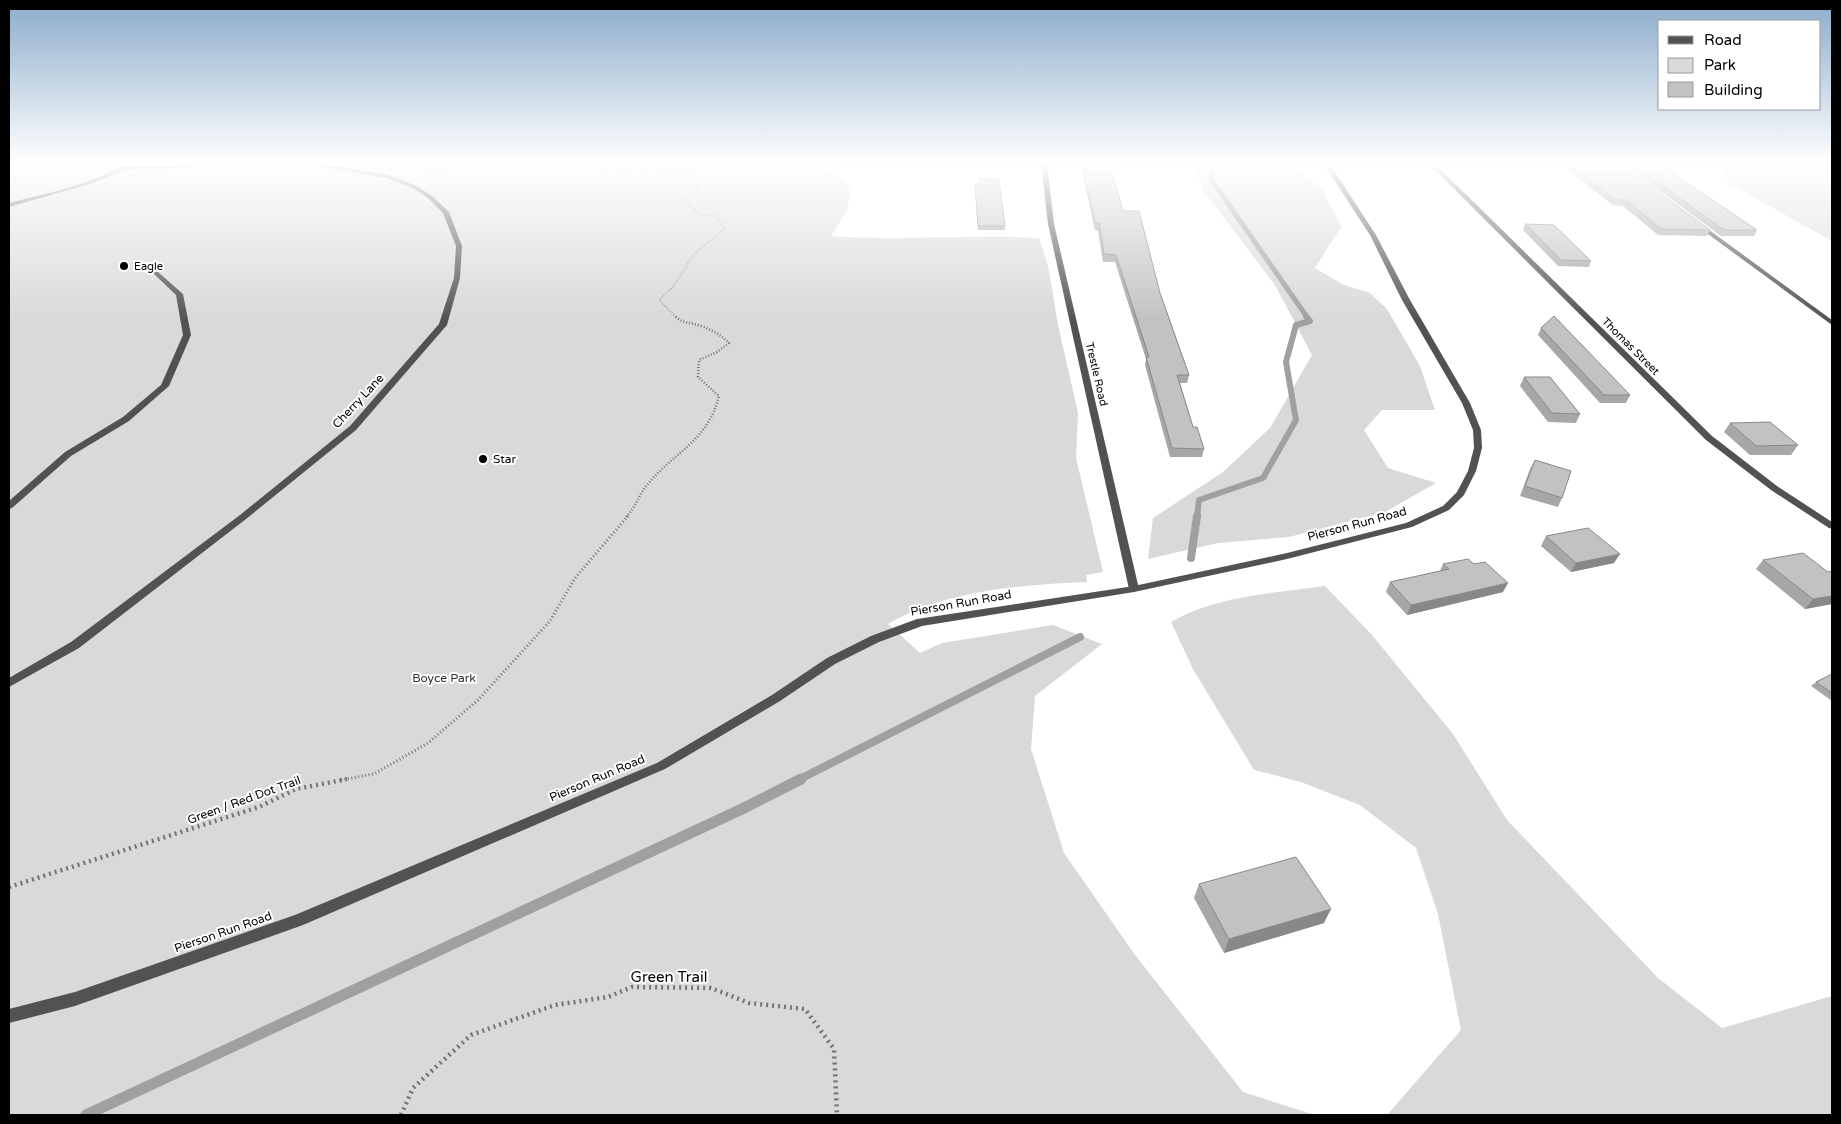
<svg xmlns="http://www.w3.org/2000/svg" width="1841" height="1124" viewBox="0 0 1841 1124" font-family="'Varela Round',sans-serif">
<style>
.green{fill:#d9d9d9}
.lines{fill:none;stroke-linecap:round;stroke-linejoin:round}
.stream-far3{stroke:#a0a0a0;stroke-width:5}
.stream-far2{stroke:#a0a0a0;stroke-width:6}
.stream-far1{stroke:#a0a0a0;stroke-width:8}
.stream{stroke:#a0a0a0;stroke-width:11}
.path-far3{stroke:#747474;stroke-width:2;stroke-dasharray:0.5 2;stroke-linecap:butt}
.path-far2{stroke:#747474;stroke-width:2.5;stroke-dasharray:1 2;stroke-linecap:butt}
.path-far1{stroke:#747474;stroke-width:3;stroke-dasharray:1 2.5;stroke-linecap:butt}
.path{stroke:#747474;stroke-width:4.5;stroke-dasharray:2 4;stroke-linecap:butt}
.service{fill:#525252;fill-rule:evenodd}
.minor{fill:#525252;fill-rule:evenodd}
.tertiary{fill:#525252;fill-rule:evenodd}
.wall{fill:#a7a7a7}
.shaded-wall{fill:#888}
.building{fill:#c2c2c2;stroke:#888}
.poi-dot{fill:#000;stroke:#fff;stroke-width:2}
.labels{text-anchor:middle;stroke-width:4;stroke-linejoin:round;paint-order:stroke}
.far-poi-label{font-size:11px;fill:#000;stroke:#fff;text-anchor:start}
.far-street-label{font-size:11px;fill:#000;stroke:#fff}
.street-label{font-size:12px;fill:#000;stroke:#fff}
.poi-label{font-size:12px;fill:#000;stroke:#fff;text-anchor:start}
.park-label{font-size:12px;fill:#303030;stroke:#fff}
.near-street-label{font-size:15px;fill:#000;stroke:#fff}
</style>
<rect width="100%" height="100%" fill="#fff"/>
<g class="green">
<path d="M9,163H823V166L852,187L847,210L831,236C900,241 969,234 1039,238L1048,265L1058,325L1078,413L1076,458L1103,572L1086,575L1087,582C1020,585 946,590 888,624L920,653L942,643L1053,625L1102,644L1035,696L1031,749L1064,853L1135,955L1243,1092L1315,1115H9Z"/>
<path d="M1192,163H1287L1322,189L1341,227L1315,268L1344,285L1370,293L1387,309L1420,366L1435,410H1382L1364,430L1388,468L1436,483L1385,512L1289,537L1218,543L1148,559L1153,518L1223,472L1270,428L1312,355L1275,285L1203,190Z"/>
<path d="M1727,163H1832V241L1730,184L1721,171Z"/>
<path d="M1325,586L1372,635L1453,734L1507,820L1658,978L1722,1028L1832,996V1115H1387L1461,1030L1438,914L1416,848L1360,805L1301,782L1254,770L1193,669L1171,622C1216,596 1274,593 1325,586Z"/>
</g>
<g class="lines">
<path class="stream-far3" d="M1215,163L1211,179L1307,317"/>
<path class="stream-far2" d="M1197,517L1199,500L1263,478L1296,420L1286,362L1296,325L1310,321L1306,316"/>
<g class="stream-far1">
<path d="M1191,558L1197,516"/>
<path d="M798,780L1080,637"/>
</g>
<path class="stream" d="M86,1115L742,809L801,779"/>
<g class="path-far3">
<path d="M575,163L602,172L658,171L692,174L698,189L686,200L699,215L716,216L725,229L694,254L673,287L659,300L676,317"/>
<path d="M422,173H445L498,163"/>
</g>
<path class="path-far2" d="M626,517C635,508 639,495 647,485C674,452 708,441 719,396L698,377L699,360L717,352L729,343C721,335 712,330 701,326C690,322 683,324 675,316"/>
<path class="path-far1" d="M341,780L374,774L428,743L478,700L550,621L575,578L628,516"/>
<g class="path">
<path d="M9,887L259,807L296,789L347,779"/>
<path d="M401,1115L413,1088L471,1035L555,1005L608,997L632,987L711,988L749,1003L805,1009L834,1049L837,1115"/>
</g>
<path class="service" d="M154,272H158L183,294L191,335L169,386L129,421L71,456L12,508L9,509V501L65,452L123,417L161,385L183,335L176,295L154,274Z"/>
<g class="minor">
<path d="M1041,163H1047L1054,224L1139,589L1134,592L1129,589L1048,224Z"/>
<path d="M1428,163H1434L1712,436L1777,486L1832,522V529L1829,528L1771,490L1706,440Z"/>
<path d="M1697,224H1701L1832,320V325L1697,226Z"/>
</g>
<g class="tertiary">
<path d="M126,163H130L129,166L260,163L257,165L124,170L93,183L9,207V203C44,194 96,184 126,163Z"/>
<path d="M264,163H322L388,175L417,186L432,196L449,212L462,246L460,278L447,325L356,430L246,519L79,648L9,687V678L71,642L240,515L350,426L439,324L454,278L456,246L443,213L428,198L413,188L387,178L322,167L267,165Z"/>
<path d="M1323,163H1329L1376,235L1410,300L1470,403L1481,430L1482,448L1476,471L1464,495L1449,510L1412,527L1287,559L1134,592L922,626L879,642L835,664L780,701L665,769L303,925L75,1006L9,1023V1009L75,992L295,915L657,763L772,695L827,658L871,636L917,619L1134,586L1287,553L1406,523L1443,506L1457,492L1468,471L1474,448L1473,430L1462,403L1402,300L1370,235Z"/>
</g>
</g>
<g class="wall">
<path d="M1080,163H1109L1123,211L1160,293L1189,375L1187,383H1180L1193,427L1204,449L1202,457H1170L1145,365L1146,359L1115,262H1103L1098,231L1095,230Z"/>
<path d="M1559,163H1619L1710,230L1707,236L1658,235L1623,206L1613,205Z"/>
<path d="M1622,163H1670L1674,165L1672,171H1670L1757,230L1754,236H1721Z"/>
<path d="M975,184L1005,226V230H978Z"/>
<path d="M1525,224L1591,261L1589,267L1558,266L1523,230Z"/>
<path d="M1541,328L1630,395L1626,403H1600L1538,335Z"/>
<path d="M1524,377L1580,414L1576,423L1548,422L1520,386Z"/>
<path d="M1730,423L1798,445L1791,455H1750L1724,432Z"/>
<path d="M1535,460L1562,498L1558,507L1520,496L1530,469Z"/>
<path d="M1546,536L1614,563L1571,572L1541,546Z"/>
<path d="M1763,560L1828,572L1832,571V604L1805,609L1756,569Z"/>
<path d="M1443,564L1503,592L1407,615L1386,592L1390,582L1440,571Z"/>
<path d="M1832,674V701L1811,686L1816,682Z"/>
<path d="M1199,884L1324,923L1224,953L1194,898Z"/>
</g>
<g class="shaded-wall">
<path d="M1620,554L1614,563L1571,572L1576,563Z"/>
<path d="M1508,583L1503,592L1407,615L1411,605Z"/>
<path d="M1832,596V604L1805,609L1813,599Z"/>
<path d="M1331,909L1324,923L1224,953L1229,939Z"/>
</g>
<g class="building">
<path d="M1082,163H1109L1123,211H1139L1160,293L1189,375H1177L1193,427H1197L1204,449L1172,448L1146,357H1149L1116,255L1104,254L1099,223H1095Z"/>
<path d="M1568,163H1619L1710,230L1661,229L1626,200H1616Z"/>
<path d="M1631,163H1670L1674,165L1662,166L1757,230H1724Z"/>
<path d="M979,179H999L1005,226H978L975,184H980Z"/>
<path d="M1525,224L1554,225L1591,261L1561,260Z"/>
<path d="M1554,316L1630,395H1604L1541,328Z"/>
<path d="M1524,377H1550L1580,414L1552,413Z"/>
<path d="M1770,422L1798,445L1756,446L1730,423Z"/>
<path d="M1535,460L1571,471L1562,498L1525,486Z"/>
<path d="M1588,528L1620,554L1576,563L1546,536Z"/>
<path d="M1803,553L1828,572L1832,571V596L1813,599L1763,560Z"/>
<path d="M1468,559L1474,564L1485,562L1508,583L1411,605L1390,582L1449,569L1443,564Z"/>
<path d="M1832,674V693L1816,682Z"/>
<path d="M1296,857L1331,909L1229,939L1199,884Z"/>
</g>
<linearGradient id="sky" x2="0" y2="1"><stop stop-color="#8baccb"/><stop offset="0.51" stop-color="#fff"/><stop offset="1" stop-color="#fff" stop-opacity="0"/></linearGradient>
<rect width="1841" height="320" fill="url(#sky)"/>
<g class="poi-dot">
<circle cx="124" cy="266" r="5"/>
<circle cx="483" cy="459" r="5"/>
</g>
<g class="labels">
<g class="far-poi-label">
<text x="134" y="270">Eagle</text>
</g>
<g class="far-street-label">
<text transform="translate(1631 346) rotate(45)" y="4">Thomas Street</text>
<text transform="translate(1097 374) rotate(77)" y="4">Trestle Road</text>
</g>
<g class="street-label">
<text transform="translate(358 401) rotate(-47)" y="4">Cherry Lane</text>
<text transform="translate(1357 524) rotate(-15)" y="4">Pierson Run Road</text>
<text transform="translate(961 603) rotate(-10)" y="4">Pierson Run Road</text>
<text transform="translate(597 778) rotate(-23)" y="4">Pierson Run Road</text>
<text transform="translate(244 800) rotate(-20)" y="4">Green / Red Dot Trail</text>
<text transform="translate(223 932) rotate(-19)" y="4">Pierson Run Road</text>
</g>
<g class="poi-label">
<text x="493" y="463">Star</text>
</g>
<g class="park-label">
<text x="444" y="682">Boyce Park</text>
</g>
<g class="near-street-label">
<text x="669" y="982">Green Trail</text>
</g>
</g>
<rect width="1841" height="1124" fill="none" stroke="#000000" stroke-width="20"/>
<rect x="1658" y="20" width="162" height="90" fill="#ffffff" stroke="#999999"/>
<rect x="1668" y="36" width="25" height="8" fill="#525252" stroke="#999999"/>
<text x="1704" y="45" font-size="15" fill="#000000">Road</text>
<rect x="1668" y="58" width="25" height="15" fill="#d9d9d9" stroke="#999999"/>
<text x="1704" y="70" font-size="15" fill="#000000">Park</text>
<rect x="1668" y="82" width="25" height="15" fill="#c2c2c2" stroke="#999999"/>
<text x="1704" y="95" font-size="15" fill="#000000">Building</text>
</svg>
